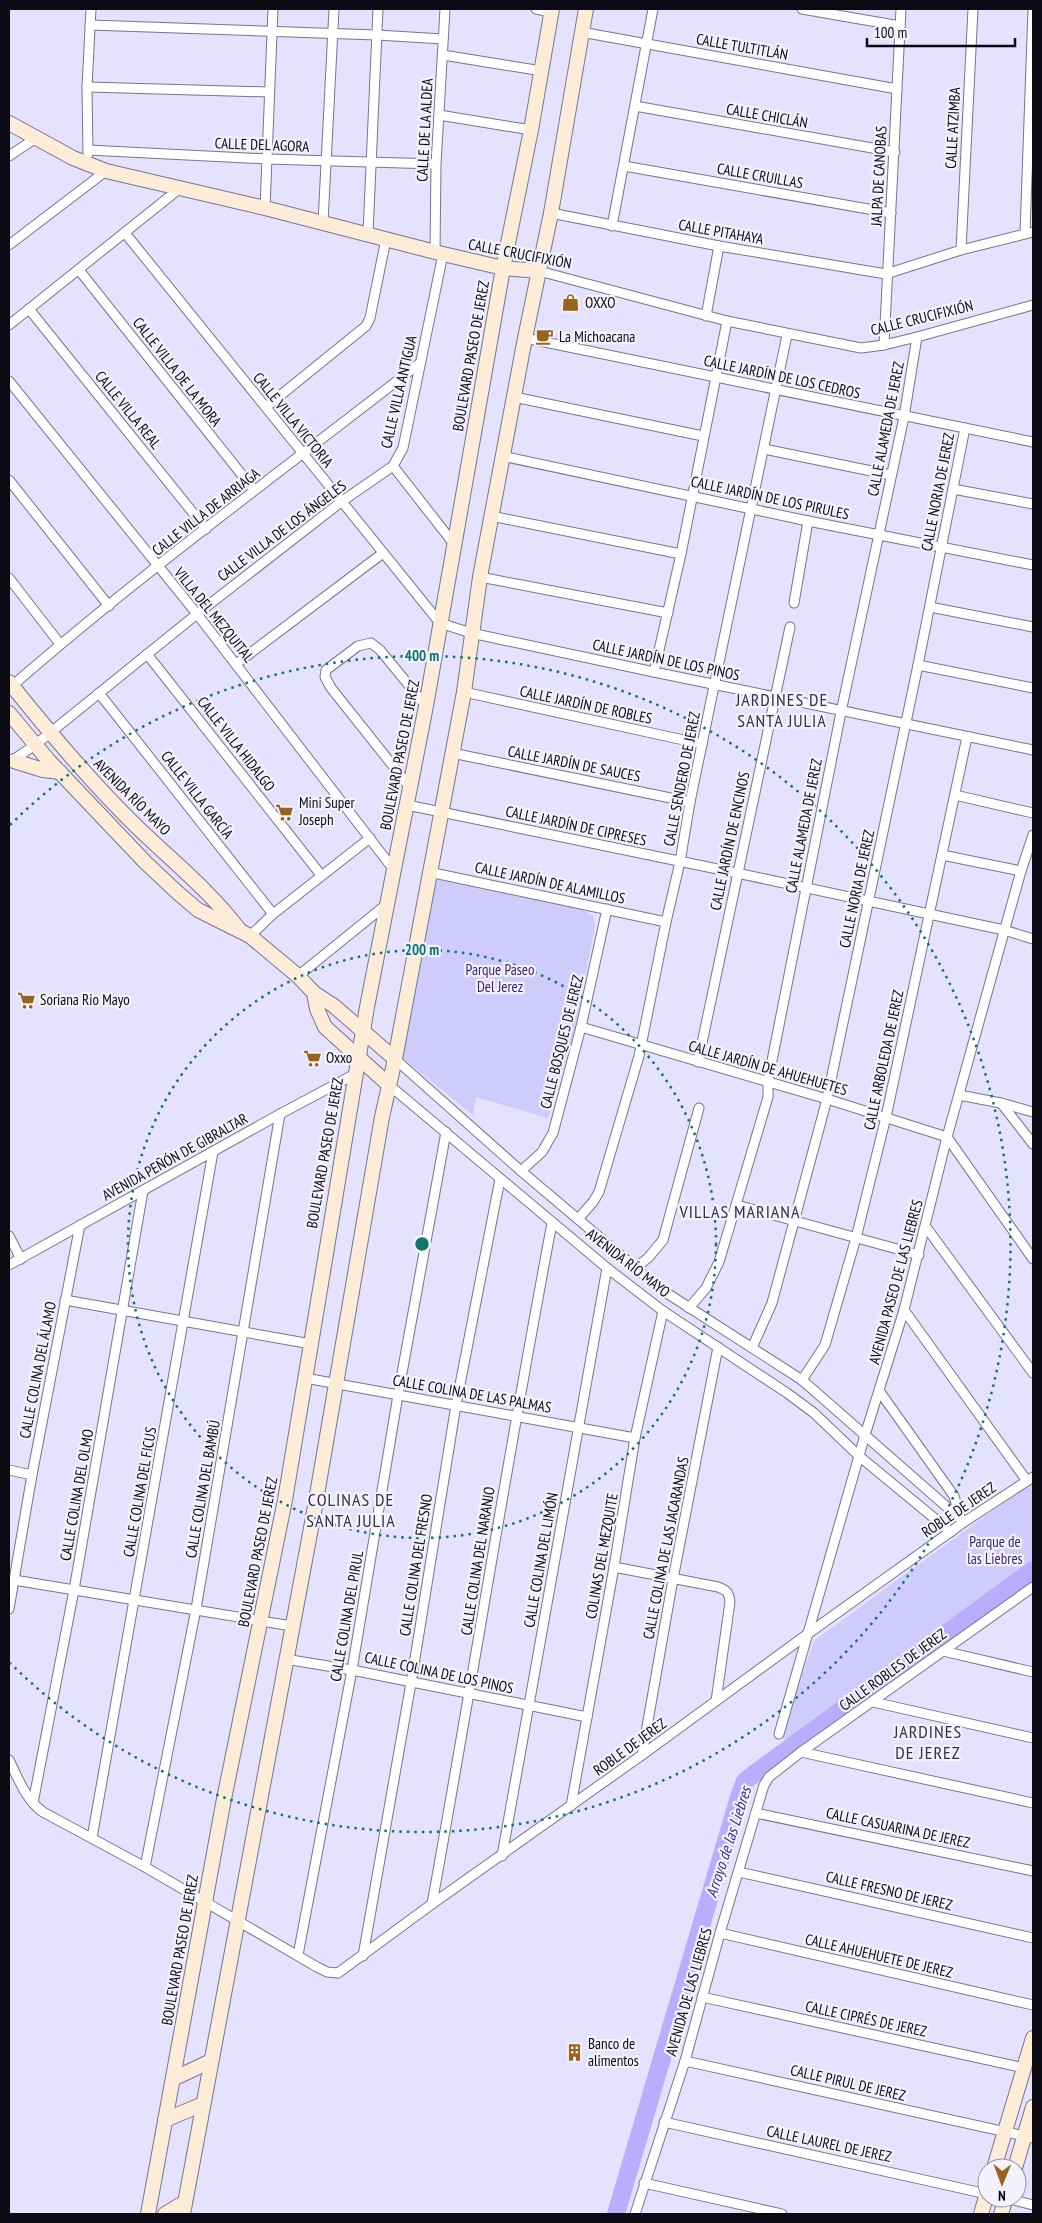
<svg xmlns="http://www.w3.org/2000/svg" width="1042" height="2223" viewBox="0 0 1042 2223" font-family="'PT Sans Narrow',sans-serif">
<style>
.green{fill:#cfcbfb}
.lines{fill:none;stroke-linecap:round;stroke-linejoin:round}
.river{stroke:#b9aefd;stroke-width:18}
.street-casing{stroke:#77758e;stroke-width:11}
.secondary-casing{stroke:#77758e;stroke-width:16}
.street{stroke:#fff;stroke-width:9}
.secondary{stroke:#fcecd8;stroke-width:14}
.ring{fill:none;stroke:#0f766e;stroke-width:2.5;stroke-dasharray:2.5 5}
.labels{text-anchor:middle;stroke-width:4.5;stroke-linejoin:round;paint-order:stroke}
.street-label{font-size:15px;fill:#0b0a13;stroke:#f3f2fd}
.poi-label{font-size:15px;fill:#0b0a13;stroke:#f3f2fd;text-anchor:start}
.park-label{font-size:15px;fill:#3b227b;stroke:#f3f2fd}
.water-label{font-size:16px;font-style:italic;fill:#442d86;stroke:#f3f2fd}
.quarter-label{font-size:18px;letter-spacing:1px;fill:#343147;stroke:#f3f2fd}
.centre{fill:#0f766e;stroke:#f3f2fd;stroke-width:2.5}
.ring-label{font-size:15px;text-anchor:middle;font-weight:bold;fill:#0f766e;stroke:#f3f2fd;stroke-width:4.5;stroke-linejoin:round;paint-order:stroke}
</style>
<rect width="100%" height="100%" fill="#e5e2ff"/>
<g class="green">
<path d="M437,880L580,908L593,916L595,926L575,1028L548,1118L476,1097L473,1115L400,1056L433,883Z"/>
<path d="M1033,1481V1565L791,1741L780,1737L814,1641Z"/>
</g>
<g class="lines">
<path class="river" d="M616,2214L739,1797L745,1781L754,1774L1033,1570"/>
<defs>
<g id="street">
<path d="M536,9L551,12"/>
<path d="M802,9L900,26"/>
<path d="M90,25L377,35L443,39"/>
<path d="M581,32L897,89"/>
<path d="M443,55L542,71"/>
<path d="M87,87L269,92"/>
<path d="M635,106L895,152"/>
<path d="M439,115L531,130"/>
<path d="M88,150L267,159L436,164"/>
<path d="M88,154L87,87L91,9"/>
<path d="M9,156L36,138"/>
<path d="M624,166L891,213"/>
<path d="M265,208L273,9"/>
<path d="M551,213L719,246L886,274L961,250L1033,232"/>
<path d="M323,222L334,9"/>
<path d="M612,226L653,9"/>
<path d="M125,233L440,623L471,633L654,672L1033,750"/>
<path d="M368,233L378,9"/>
<path d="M1025,233L1033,9"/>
<path d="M9,245L106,171"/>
<path d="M961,250L973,9"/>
<path d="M435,252L436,164L445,9"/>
<path d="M79,270L254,490"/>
<path d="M539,271L727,321L861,348L884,345L917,337L1033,305"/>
<path d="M29,309L206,529"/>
<path d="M706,316L719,246"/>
<path d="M9,325L179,189"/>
<path d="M525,338L1033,442"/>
<path d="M884,345L901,9"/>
<path d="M9,381L197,614L394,870"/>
<path d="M514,397L703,436"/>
<path d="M266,407L366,326L370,318L386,239"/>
<path d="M764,449L891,475"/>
<path d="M502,456L808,521L1033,565"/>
<path d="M393,466L454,544"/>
<path d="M9,480L109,606"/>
<path d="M953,489L1033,504"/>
<path d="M491,516L681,554"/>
<path d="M480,577L668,613"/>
<path d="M9,578L60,644"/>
<path d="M794,603L808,521"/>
<path d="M930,607L1033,627"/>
<path d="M147,654L321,875"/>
<path d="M236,664L383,553"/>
<path d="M918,665L1033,688"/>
<path d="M654,672L681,554L727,321"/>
<path d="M12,686C143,572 283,470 420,363"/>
<path d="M464,692L702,744"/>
<path d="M99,693L273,914"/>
<path d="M452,753L690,802"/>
<path d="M10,762L35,745L197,614L341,502L393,466L403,448L443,254"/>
<path d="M409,786L331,688L325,677L326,670L358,646L371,643L380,650L426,706"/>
<path d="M955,795L1033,813"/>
<path d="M407,805L737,873L1004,930L1033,939"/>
<path d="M942,855L1021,871"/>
<path d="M429,872L666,922"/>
<path d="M250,936L273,914L370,838"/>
<path d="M298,976L387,904"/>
<path d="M581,1027L827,1099L947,1137L1033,1259"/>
<path d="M395,1059L521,1171L662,1290L802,1380L964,1522"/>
<path d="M698,1062L790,627"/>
<path d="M389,1085L607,1268L663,1311L787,1393L814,1413L859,1456L951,1532"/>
<path d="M959,1095L1001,1103L1033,1112"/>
<path d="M1001,1103L1033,1144"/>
<path d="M521,1171L542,1152L553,1133L581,1027L607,909"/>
<path d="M737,1205L919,1255"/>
<path d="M578,1219L593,1202L599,1192L639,1056L666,922L680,862L690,802L787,335"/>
<path d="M926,1227L1033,1373"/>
<path d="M9,1236L21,1259"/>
<path d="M9,1265L280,1114L355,1074"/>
<path d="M635,1268L648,1258L663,1240L699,1108"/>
<path d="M65,1300L311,1344"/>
<path d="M689,1308L706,1288L719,1262L768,1097V1081L841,712L904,417L917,337"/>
<path d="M904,1310L1027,1481"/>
<path d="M752,1348L772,1303L827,1099L918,665L965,428"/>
<path d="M305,1378L635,1438"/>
<path d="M802,1380L825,1345L856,1238L886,1117L967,737"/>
<path d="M880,1392L954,1496L960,1517"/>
<path d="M9,1470L32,1475"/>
<path d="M614,1567L718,1587C726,1590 729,1592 730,1602L716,1701"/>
<path d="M14,1580L292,1626"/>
<path d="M9,1609L32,1475L80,1225"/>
<path d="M943,1651L1033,1672"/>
<path d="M285,1659L352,1670L587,1717"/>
<path d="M873,1702L1033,1738"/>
<path d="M779,1734L865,1435L904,1310L947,1137L1021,871L1033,835"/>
<path d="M801,1752L1033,1803"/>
<path d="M642,1755L673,1579L718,1347"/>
<path d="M9,1760C18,1778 26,1800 43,1812L145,1867L317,1967L327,1972L338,1973L432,1904L642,1755L809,1633L964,1522L1033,1477"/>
<path d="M33,1803L74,1590L143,1191"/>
<path d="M571,1806L614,1567L635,1438L663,1311"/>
<path d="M756,1813L1033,1871"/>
<path d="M92,1838L213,1152"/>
<path d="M502,1856L607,1268"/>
<path d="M145,1867L196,1609L280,1114"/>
<path d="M739,1872L1033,1938"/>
<path d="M432,1904C473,1677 509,1449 552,1223"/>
<path d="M720,1933L1033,2005"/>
<path d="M298,1955L352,1670L398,1395L446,1132"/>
<path d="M363,1956L411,1683L456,1405L500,1179"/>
<path d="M702,1997L1024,2068"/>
<path d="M685,2061L1033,2138"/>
<path d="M664,2122L987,2194"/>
<path d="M644,2183L782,2214"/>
<path d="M1006,2198L1033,2205"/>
<path d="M635,2214L685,2061L720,1933L764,1785L769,1777L801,1752L1033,1587"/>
</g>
<g id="secondary">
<path d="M9,123L73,158L106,171L265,208L443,254L503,268L539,271"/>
<path d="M9,682C49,732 89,780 135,825C170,859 209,890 238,928"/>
<path d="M9,713L49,761L146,863L178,893L198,910L250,936L298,976L314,993L334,1006L395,1059"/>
<path d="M14,761L43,770L60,772"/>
<path d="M314,993L317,1009L325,1027L389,1085"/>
<path d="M173,2079L211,2061"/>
<path d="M165,2120L203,2104"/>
<path d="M994,2168L1033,2038"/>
<path d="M1015,2168L1033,2107"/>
<path d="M148,2214L223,1804L285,1500L367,1007L426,706L503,268L531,130L552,9"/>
<path d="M165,2214L185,2202"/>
<path d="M183,2214L314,1512L382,1117L395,1059L464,692L480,577L525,338L551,213L586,9"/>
<path d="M981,2214L987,2193"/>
<path d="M1001,2214L1006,2198"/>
</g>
</defs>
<use href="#street" class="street-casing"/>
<use href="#secondary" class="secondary-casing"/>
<use href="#street" class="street"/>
<use href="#secondary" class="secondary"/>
</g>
<g class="ring">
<circle cx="422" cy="1244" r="294"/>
<path d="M10 825A588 588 0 1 1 10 1663"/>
</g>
<defs>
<symbol id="shop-bare" viewBox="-9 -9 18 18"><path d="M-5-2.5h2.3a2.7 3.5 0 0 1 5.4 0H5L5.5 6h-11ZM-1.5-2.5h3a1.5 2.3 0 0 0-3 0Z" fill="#976419" stroke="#f3f2fd" stroke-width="2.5" paint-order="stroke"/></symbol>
<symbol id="cafe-bare" viewBox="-9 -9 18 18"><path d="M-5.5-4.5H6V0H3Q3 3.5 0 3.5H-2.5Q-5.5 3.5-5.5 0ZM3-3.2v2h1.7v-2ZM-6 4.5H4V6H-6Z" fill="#976419" stroke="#f3f2fd" stroke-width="2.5" paint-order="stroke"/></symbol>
<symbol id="supermarket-bare" viewBox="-9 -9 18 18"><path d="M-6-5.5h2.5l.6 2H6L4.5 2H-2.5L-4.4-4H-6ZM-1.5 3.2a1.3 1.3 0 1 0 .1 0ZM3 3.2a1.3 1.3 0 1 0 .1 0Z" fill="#976419" stroke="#f3f2fd" stroke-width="2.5" paint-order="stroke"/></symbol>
<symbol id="building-bare" viewBox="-9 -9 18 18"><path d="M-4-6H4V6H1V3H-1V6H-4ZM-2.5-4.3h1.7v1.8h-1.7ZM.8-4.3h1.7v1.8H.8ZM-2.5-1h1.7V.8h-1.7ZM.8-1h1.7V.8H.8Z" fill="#976419" stroke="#f3f2fd" stroke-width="2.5" paint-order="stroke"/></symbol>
</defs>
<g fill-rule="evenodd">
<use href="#shop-bare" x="558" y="290" width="25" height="25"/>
<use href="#cafe-bare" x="532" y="324" width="25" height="25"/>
<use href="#supermarket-bare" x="272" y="800" width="25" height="25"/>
<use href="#supermarket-bare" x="14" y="988" width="25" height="25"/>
<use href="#supermarket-bare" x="300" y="1046" width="25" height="25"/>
<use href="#building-bare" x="562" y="2040" width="25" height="25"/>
</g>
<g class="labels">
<g class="street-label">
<text transform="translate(742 47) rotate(10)" y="5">CALLE TULTITLÁN</text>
<text transform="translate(767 116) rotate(10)" y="5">CALLE CHICLÁN</text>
<text transform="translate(953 128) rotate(-87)" y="5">CALLE ATZIMBA</text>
<text transform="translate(425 130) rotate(-87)" y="5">CALLE DE LA ALDEA</text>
<text transform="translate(262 145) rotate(2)" y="5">CALLE DEL AGORA</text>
<text transform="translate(760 176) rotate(10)" y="5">CALLE CRUILLAS</text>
<text transform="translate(879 176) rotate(-87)" y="5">JALPA DE CANOBAS</text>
<text transform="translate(721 232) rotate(10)" y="5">CALLE PITAHAYA</text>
<text transform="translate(520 254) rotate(11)" y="5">CALLE CRUCIFIXIÓN</text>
<text transform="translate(922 318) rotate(-14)" y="5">CALLE CRUCIFIXIÓN</text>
<text transform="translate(471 356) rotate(-80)" y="5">BOULEVARD PASEO DE JEREZ</text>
<text transform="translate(177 372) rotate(52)" y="5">CALLE VILLA DE LA MORA</text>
<text transform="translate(782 377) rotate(12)" y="5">CALLE JARDÍN DE LOS CEDROS</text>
<text transform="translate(399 392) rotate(-77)" y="5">CALLE VILLA ANTIGUA</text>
<text transform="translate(128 410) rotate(51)" y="5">CALLE VILLA REAL</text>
<text transform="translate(293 420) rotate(51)" y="5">CALLE VILLA VICTORIA</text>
<text transform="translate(886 429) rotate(-79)" y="5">CALLE ALAMEDA DE JEREZ</text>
<text transform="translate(938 492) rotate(-79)" y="5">CALLE NORIA DE JEREZ</text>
<text transform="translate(770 498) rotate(12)" y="5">CALLE JARDÍN DE LOS PIRULES</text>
<text transform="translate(206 512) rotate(-38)" y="5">CALLE VILLA DE ARRIAGA</text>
<text transform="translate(282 531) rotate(-37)" y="5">CALLE VILLA DE LOS ÁNGELES</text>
<text transform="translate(214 615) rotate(51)" y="5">VILLA DEL MEZQUITAL</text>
<text transform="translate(666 660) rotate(12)" y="5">CALLE JARDÍN DE LOS PINOS</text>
<text transform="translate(586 705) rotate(12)" y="5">CALLE JARDÍN DE ROBLES</text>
<text transform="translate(236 744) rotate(52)" y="5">CALLE VILLA HIDALGO</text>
<text transform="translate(400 755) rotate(-79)" y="5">BOULEVARD PASEO DE JEREZ</text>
<text transform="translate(574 764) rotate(11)" y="5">CALLE JARDÍN DE SAUCES</text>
<text transform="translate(682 779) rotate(-79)" y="5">CALLE SENDERO DE JEREZ</text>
<text transform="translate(197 795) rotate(52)" y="5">CALLE VILLA GARCÍA</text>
<text transform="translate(132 797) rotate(45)" y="5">AVENIDA RÍO MAYO</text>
<text transform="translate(576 826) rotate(12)" y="5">CALLE JARDÍN DE CIPRESES</text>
<text transform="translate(804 826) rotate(-79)" y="5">CALLE ALAMEDA DE JEREZ</text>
<text transform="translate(730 841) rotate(-78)" y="5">CALLE JARDÍN DE ENCINOS</text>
<text transform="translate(550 883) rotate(12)" y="5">CALLE JARDÍN DE ALAMILLOS</text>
<text transform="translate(857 889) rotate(-78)" y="5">CALLE NORIA DE JEREZ</text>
<text transform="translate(562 1042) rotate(-76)" y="5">CALLE BOSQUES DE JEREZ</text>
<text transform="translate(884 1060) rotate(-78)" y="5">CALLE ARBOLEDA DE JEREZ</text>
<text transform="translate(768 1068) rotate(16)" y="5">CALLE JARDÍN DE AHUEHUETES</text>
<text transform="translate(325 1153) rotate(-80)" y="5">BOULEVARD PASEO DE JEREZ</text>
<text transform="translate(175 1157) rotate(-29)" y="5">AVENIDA PEÑÓN DE GIBRALTAR</text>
<text transform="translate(628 1263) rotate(38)" y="5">AVENIDA RÍO MAYO</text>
<text transform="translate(896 1282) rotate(-75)" y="5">AVENIDA PASEO DE LAS LIEBRES</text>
<text transform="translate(38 1370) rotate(-79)" y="5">CALLE COLINA DEL ÁLAMO</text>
<text transform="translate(472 1394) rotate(10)" y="5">CALLE COLINA DE LAS PALMAS</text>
<text transform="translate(203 1489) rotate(-80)" y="5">CALLE COLINA DEL BAMBÚ</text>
<text transform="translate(140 1492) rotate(-80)" y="5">CALLE COLINA DEL FICUS</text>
<text transform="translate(77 1495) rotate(-80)" y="5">CALLE COLINA DEL OLMO</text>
<text transform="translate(959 1510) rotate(-34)" y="5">ROBLE DE JEREZ</text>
<text transform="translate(666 1548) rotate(-79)" y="5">CALLE COLINA DE LAS JACARANDAS</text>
<text transform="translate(258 1552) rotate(-79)" y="5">BOULEVARD PASEO DE JEREZ</text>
<text transform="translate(602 1556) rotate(-80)" y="5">COLINAS DEL MEZQUITE</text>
<text transform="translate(541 1560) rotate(-80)" y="5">CALLE COLINA DEL LIMÓN</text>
<text transform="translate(478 1561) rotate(-81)" y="5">CALLE COLINA DEL NARANJO</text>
<text transform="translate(416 1565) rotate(-81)" y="5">CALLE COLINA DEL FRESNO</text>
<text transform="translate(347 1616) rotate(-80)" y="5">CALLE COLINA DEL PIRUL</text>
<text transform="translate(893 1670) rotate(-36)" y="5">CALLE ROBLES DE JEREZ</text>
<text transform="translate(439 1673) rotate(12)" y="5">CALLE COLINA DE LOS PINOS</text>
<text transform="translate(630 1747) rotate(-36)" y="5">ROBLE DE JEREZ</text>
<text transform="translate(898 1828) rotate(12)" y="5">CALLE CASUARINA DE JEREZ</text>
<text transform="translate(889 1891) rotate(13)" y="5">CALLE FRESNO DE JEREZ</text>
<text transform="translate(180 1950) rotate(-80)" y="5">BOULEVARD PASEO DE JEREZ</text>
<text transform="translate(879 1956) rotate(13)" y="5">CALLE AHUEHUETE DE JEREZ</text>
<text transform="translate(689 1992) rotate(-74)" y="5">AVENIDA DE LAS LIEBRES</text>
<text transform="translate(866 2019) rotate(12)" y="5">CALLE CIPRÉS DE JEREZ</text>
<text transform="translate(848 2083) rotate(13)" y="5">CALLE PIRUL DE JEREZ</text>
<text transform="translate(829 2144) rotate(12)" y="5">CALLE LAUREL DE JEREZ</text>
</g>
<g class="poi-label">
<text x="585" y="308">OXXO</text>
<text x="559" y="342">La Michoacana</text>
<text x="299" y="808">Mini Super<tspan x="299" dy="17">Joseph</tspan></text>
<text x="40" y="1005">Soriana Rio Mayo</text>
<text x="326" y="1063">Oxxo</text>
<text x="588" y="2049">Banco de<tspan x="588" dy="17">alimentos</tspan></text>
</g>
<g class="park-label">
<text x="500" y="975">Parque Paseo<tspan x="500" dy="17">Del Jerez</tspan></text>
<text x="995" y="1547">Parque de<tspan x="995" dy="17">las Liebres</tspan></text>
</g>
<g class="water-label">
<text transform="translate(728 1842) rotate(-72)" y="6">Arroyo de las Liebres</text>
</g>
<g class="quarter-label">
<text x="782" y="706">JARDINES DE<tspan x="782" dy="21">SANTA JULIA</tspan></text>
<text x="740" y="1218">VILLAS MARIANA</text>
<text x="351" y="1506">COLINAS DE<tspan x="351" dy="21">SANTA JULIA</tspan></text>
<text x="928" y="1738">JARDINES<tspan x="928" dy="21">DE JEREZ</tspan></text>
</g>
</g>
<circle cx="422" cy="1244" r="8" class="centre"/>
<g class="ring-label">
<text x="422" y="661">400 m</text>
<text x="422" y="955">200 m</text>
</g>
<rect width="1042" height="2223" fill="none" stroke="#0b0a13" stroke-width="20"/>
<g transform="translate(1002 2183) rotate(181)"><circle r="24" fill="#f3f2fd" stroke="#96959f"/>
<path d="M0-4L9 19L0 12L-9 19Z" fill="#976419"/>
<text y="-8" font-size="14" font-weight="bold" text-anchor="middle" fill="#0b0a13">N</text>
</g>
<path d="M867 38v8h148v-8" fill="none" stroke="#0b0a13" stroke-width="2.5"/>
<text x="874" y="38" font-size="15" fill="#0b0a13" stroke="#f3f2fd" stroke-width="4" paint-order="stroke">100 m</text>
</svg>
